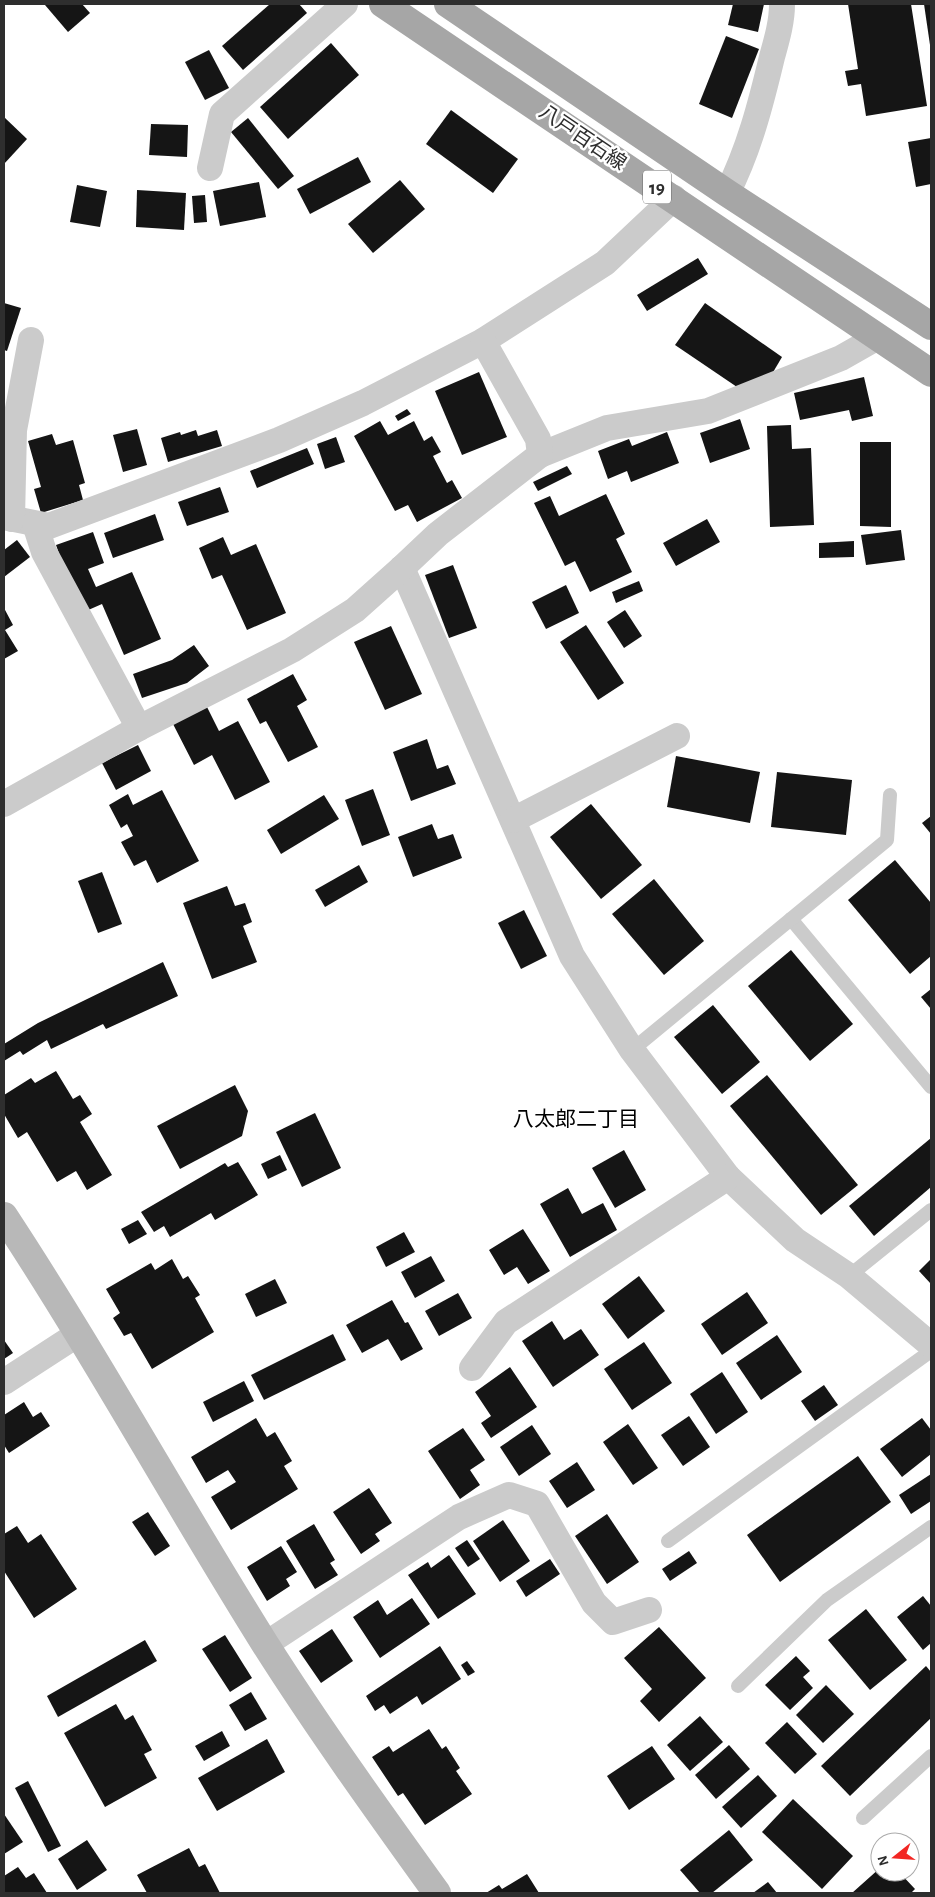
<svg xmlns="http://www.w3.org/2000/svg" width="935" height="1897" viewBox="0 0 935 1897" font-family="'Alegreya Sans','Noto Sans JP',sans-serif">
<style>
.building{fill:#151515}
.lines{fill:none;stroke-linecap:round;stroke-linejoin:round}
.lane{stroke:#cbcbcb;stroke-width:14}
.street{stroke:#cbcbcb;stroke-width:26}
.secondary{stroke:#b8b8b8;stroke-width:28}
.primary{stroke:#a6a6a6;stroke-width:28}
.labels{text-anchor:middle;stroke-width:5;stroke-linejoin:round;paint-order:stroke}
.shield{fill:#fff;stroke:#6d6d6d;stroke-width:1}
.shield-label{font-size:19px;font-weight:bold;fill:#2e2e2e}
.street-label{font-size:20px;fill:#2e2e2e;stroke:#fff}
.neighbourhood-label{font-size:21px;fill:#000;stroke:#fff}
</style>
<rect width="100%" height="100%" fill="#fff"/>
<g class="building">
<path d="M46,4H82L90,13L68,32L45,5Z"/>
<path d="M270,4H299L307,13L243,70L222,46Z"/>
<path d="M733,4H764L758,32L728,25Z"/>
<path d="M848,4H911L927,106L866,116L861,84L848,86L845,71L858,69Z"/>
<path d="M924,4H931V45H930Z"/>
<path d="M726,36L759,49L732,118L699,104Z"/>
<path d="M331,43L359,75L288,139L260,107Z"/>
<path d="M209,50L229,88L205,100L185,62Z"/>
<path d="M451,110L518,159L493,193L426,144Z"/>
<path d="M4,117L27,139L4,164Z"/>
<path d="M248,118L294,176L278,189L231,132Z"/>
<path d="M151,124L188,125L187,157L149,155Z"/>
<path d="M931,138V184L916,187L908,142Z"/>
<path d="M358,157L371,182L310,214L297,189Z"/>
<path d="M400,180L425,209L373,253L348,224Z"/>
<path d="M259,182L266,217L220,226L213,191Z"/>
<path d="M77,185L107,191L100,227L70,222Z"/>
<path d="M137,190L186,193L184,230L136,227Z"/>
<path d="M205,195L207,222L194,223L192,196Z"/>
<path d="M698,258L708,274L647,311L637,295Z"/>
<path d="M4,303L21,308L7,351L4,350Z"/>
<path d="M705,303L782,357L772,374L737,387L675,345Z"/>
<path d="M479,372L507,437L462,455L435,391Z"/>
<path d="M864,377L873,416L852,421L849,410L800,420L794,393Z"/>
<path d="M407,409L411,414L398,421L395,416Z"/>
<path d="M740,419L750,449L710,463L700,433Z"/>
<path d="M380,421L388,435L414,421L424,441L432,436L441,452L433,456L447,483L452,480L462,498L417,522L408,505L395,511L354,436Z"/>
<path d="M791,425L792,449L811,448L814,525L770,527L767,426Z"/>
<path d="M137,429L147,465L123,472L113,435Z"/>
<path d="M196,430L198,436L217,430L222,446L168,462L161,438L180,432L181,435Z"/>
<path d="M667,432L679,463L631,482L627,471L608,479L598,451L629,439L632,446Z"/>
<path d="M52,434L56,445L73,440L85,483L79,485L83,500L41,513L34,489L41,487L28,441Z"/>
<path d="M336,437L345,462L325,469L317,444Z"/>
<path d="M860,442H891V527L860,526Z"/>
<path d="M307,448L314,464L257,488L250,471Z"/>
<path d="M567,466L572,474L538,491L533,482Z"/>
<path d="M220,487L229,512L187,526L178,502Z"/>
<path d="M606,494L625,534L616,539L632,572L590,592L575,561L565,566L534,503L550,496L559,516Z"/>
<path d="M155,514L164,540L113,558L104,533Z"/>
<path d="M707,519L720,542L676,566L663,543Z"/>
<path d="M901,530L905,560L866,565L861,535Z"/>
<path d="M93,532L104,563L88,569L96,587L132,572L161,639L124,655L102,604L86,611L67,576L56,545Z"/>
<path d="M223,537L231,555L256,544L286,613L247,630L222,575L212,579L199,548Z"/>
<path d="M17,540L30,557L4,577V550Z"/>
<path d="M854,541V557L819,558V543Z"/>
<path d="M453,565L477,628L449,638L425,575Z"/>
<path d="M639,581L643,591L616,603L612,592Z"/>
<path d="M566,585L579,613L546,629L532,602Z"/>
<path d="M4,608L13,625L5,630L18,651L4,659Z"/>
<path d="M625,610L642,636L624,648L607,622Z"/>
<path d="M586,625L624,683L598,700L560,642Z"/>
<path d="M391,626L422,694L385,710L354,642Z"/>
<path d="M194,645L209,666L187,683L142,698L133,674L172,660Z"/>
<path d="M293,674L307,700L297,706L318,747L288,762L266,721L260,724L247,699Z"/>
<path d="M207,707L219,731L238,721L270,782L235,800L212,755L194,765L173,724Z"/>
<path d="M427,739L437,769L448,765L456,784L411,801L393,752Z"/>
<path d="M138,745L151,771L116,790L102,763Z"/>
<path d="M676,756L760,772L750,823L667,807Z"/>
<path d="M777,772L852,780L846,835L771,827Z"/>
<path d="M373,789L390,835L362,846L345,800Z"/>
<path d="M162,790L199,861L157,883L146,860L134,866L121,842L133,836L127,824L121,828L109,805L128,794L133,805Z"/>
<path d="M324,795L339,819L281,854L267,830Z"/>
<path d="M591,804L642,865L601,899L550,837Z"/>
<path d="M931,816V834L922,823Z"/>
<path d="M432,824L438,839L453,834L462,858L413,877L398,837Z"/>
<path d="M895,860L931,903V956L910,974L848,900Z"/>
<path d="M359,865L368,882L325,907L315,890Z"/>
<path d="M102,872L122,924L98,933L78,881Z"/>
<path d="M654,879L704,941L664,975L612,914Z"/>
<path d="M227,886L235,906L245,903L252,922L243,926L257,962L212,979L183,903Z"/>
<path d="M524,910L547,956L521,969L498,923Z"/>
<path d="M791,950L853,1024L810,1061L748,986Z"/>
<path d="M163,962L178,996L106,1029L103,1024L51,1049L47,1040L23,1055L20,1051L4,1061V1044L38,1023Z"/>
<path d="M931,989V1009L921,997Z"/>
<path d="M713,1005L760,1062L722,1094L674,1037Z"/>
<path d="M56,1071L73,1099L80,1095L92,1114L80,1122L112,1175L87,1190L76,1171L57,1182L27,1132L18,1138L4,1114V1095L31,1078L35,1083Z"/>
<path d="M767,1075L858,1185L821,1215L730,1106Z"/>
<path d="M235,1085L248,1111L242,1136L180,1169L157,1126Z"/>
<path d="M315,1113L341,1168L302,1187L276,1132Z"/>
<path d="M931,1138V1187L874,1236L849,1206Z"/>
<path d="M624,1150L646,1190L615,1208L592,1168Z"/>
<path d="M280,1155L287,1170L268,1179L261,1164Z"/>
<path d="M238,1162L258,1195L215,1220L211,1213L170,1237L164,1226L154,1232L141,1212L225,1163L228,1167Z"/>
<path d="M568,1188L582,1214L603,1203L617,1230L570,1257L540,1204Z"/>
<path d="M138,1220L147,1234L129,1244L121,1229Z"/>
<path d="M523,1229L550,1271L528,1284L517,1267L504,1275L489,1250Z"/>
<path d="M404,1232L415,1252L386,1267L376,1247Z"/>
<path d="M431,1256L445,1281L415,1298L401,1272Z"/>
<path d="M172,1259L183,1279L188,1276L200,1295L195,1298L214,1332L152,1369L131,1333L124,1336L113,1318L120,1313L106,1289L151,1263L155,1270Z"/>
<path d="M931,1259V1284L919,1271Z"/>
<path d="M639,1276L665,1311L628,1339L602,1304Z"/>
<path d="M275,1279L287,1303L256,1317L245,1294Z"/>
<path d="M747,1292L768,1323L722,1355L701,1324Z"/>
<path d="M458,1293L472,1318L439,1336L425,1311Z"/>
<path d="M392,1300L405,1323L408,1322L423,1349L401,1361L388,1339L362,1353L346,1325Z"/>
<path d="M552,1321L564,1340L581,1329L599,1355L553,1387L522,1341Z"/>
<path d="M333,1334L346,1360L264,1400L251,1375Z"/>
<path d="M777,1335L802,1372L761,1400L736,1363Z"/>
<path d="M4,1340L13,1353L4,1359Z"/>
<path d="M644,1342L672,1383L632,1410L604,1369Z"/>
<path d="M510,1367L537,1407L491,1438L481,1423L491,1416L475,1392Z"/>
<path d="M722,1372L748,1412L716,1434L690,1394Z"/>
<path d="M244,1381L254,1401L213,1422L203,1402Z"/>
<path d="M824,1385L838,1405L815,1421L801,1401Z"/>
<path d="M24,1402L33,1417L41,1412L50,1426L9,1453L4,1445V1415Z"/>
<path d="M689,1416L710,1447L683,1466L661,1435Z"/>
<path d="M256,1418L267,1437L275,1432L292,1461L284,1466L298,1489L231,1530L211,1497L236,1482L228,1470L206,1483L191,1457Z"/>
<path d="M922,1418L931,1430V1454L902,1477L880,1449Z"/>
<path d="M628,1424L658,1468L633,1485L603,1442Z"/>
<path d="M532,1425L551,1454L519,1476L500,1447Z"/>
<path d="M463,1428L485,1460L470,1470L480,1485L460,1499L428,1451Z"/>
<path d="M858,1456L891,1502L780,1582L747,1535Z"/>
<path d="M577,1462L595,1490L567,1508L549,1481Z"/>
<path d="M931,1474V1501L911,1514L899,1495Z"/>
<path d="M369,1488L392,1523L375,1534L380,1541L361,1554L333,1512Z"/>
<path d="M148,1512L170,1546L155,1556L132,1522Z"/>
<path d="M607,1514L639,1562L607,1584L575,1536Z"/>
<path d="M503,1520L530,1561L500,1582L473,1541Z"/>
<path d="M314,1524L335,1560L330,1563L338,1575L315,1589L286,1541Z"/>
<path d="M17,1526L28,1543L41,1534L77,1589L34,1618L4,1571V1534Z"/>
<path d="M467,1540L480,1559L468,1567L455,1548Z"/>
<path d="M281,1546L297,1572L286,1579L290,1586L267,1601L247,1567Z"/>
<path d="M689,1551L697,1563L670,1581L662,1569Z"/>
<path d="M449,1555L476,1594L438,1619L408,1575L428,1562L431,1568Z"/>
<path d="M550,1559L560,1574L526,1597L516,1581Z"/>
<path d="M923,1596L931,1606V1643L923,1650L897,1617Z"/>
<path d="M412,1598L430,1624L380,1658L353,1617L378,1600L387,1615Z"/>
<path d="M866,1609L907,1660L870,1690L828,1640Z"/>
<path d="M659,1627L706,1678L659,1722L640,1701L652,1689L624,1658Z"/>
<path d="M332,1629L353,1661L321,1683L299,1651Z"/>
<path d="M225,1635L252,1678L230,1692L202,1649Z"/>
<path d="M145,1640L157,1661L58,1717L47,1696Z"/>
<path d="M440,1646L461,1679L422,1705L417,1696L390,1714L384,1705L375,1711L366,1696Z"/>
<path d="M796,1656L810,1671L803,1677L813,1688L790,1710L765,1685Z"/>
<path d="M467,1661L475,1672L468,1676L461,1665Z"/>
<path d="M926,1666L931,1672V1718L850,1796L821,1766Z"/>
<path d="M826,1685L854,1714L823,1743L796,1715Z"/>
<path d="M251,1692L267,1719L245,1731L229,1705Z"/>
<path d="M116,1704L125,1720L133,1715L152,1750L144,1754L157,1778L105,1807L64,1733Z"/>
<path d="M700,1716L723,1742L690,1771L667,1745Z"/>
<path d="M787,1722L817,1754L795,1774L765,1743Z"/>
<path d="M429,1729L442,1749L446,1746L460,1768L456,1771L472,1794L425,1825L403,1793L398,1796L372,1757L389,1746L393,1752Z"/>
<path d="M222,1731L230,1746L204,1761L195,1746Z"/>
<path d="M267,1739L285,1772L217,1811L198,1778Z"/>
<path d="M729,1745L750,1769L716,1799L695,1775Z"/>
<path d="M652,1746L675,1779L629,1810L607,1776Z"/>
<path d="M758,1775L777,1796L741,1828L722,1807Z"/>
<path d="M28,1781L61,1846L48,1852L15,1788Z"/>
<path d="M793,1799L853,1856L822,1889L762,1832Z"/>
<path d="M4,1814L23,1842L4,1854Z"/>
<path d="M729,1830L753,1860L712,1893H700L680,1870Z"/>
<path d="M87,1840L107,1870L77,1890L58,1859Z"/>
<path d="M189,1848L199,1867L205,1864L220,1893H147L137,1875Z"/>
<path d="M18,1867L26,1878L34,1873L47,1893H4V1876Z"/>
<path d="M880,1868V1872H899L915,1889L911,1893H852Z"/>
<path d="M527,1874L539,1893H486L499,1885L502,1889Z"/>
<path d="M768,1882L777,1893H753Z"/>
</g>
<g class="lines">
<g class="lane">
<path d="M791,919L931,1087"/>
<path d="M632,1050L887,840L890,795"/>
<path d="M849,1276L931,1210"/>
<path d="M668,1541L931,1351"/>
<path d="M738,1686L827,1600L931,1527"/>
<path d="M863,1818L931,1756"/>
</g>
<g class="street">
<path d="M210,168L222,114L345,4"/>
<path d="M727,193C749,150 761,103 772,57C777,39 782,22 782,4"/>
<path d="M540,455L607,428L708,411L841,358L878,337"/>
<path d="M4,517L49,526L279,440L363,403L483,341L605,263L674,198"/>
<path d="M12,519L14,430L31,340"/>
<path d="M35,524L44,552L139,728"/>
<path d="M402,568L572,956L632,1050L728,1177L795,1240L849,1276L931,1345"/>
<path d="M4,804L139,728L292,650L355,610L402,568L438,534L540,455L538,439L483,341"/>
<path d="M513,820L677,736"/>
<path d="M472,1368L506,1322L728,1177"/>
<path d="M4,1382L78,1334"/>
<path d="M266,1644L459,1517L509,1495L537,1504L594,1603L613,1622L649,1610"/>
</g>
<path class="secondary" d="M4,1216C96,1356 176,1502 265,1644C319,1729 378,1811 437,1893"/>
<g class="primary">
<path d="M383,4L931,373"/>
<path d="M448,4L727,193L931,326"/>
</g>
</g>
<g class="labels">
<rect class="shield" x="643" y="170.5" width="28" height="33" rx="4"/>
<g class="shield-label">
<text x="657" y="194">19</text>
</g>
<g class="street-label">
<text transform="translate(583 137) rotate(34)" y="7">八戸百石線</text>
</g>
<g class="neighbourhood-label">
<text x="576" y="1126">八太郎二丁目</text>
</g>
</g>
<rect width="935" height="1897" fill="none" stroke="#2e2e2e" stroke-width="10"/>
<g transform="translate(895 1857) rotate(253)"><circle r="24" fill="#ffffff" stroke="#ababab"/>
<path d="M0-4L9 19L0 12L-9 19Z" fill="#f22623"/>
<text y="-8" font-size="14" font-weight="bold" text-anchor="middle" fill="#2e2e2e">N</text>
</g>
</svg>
